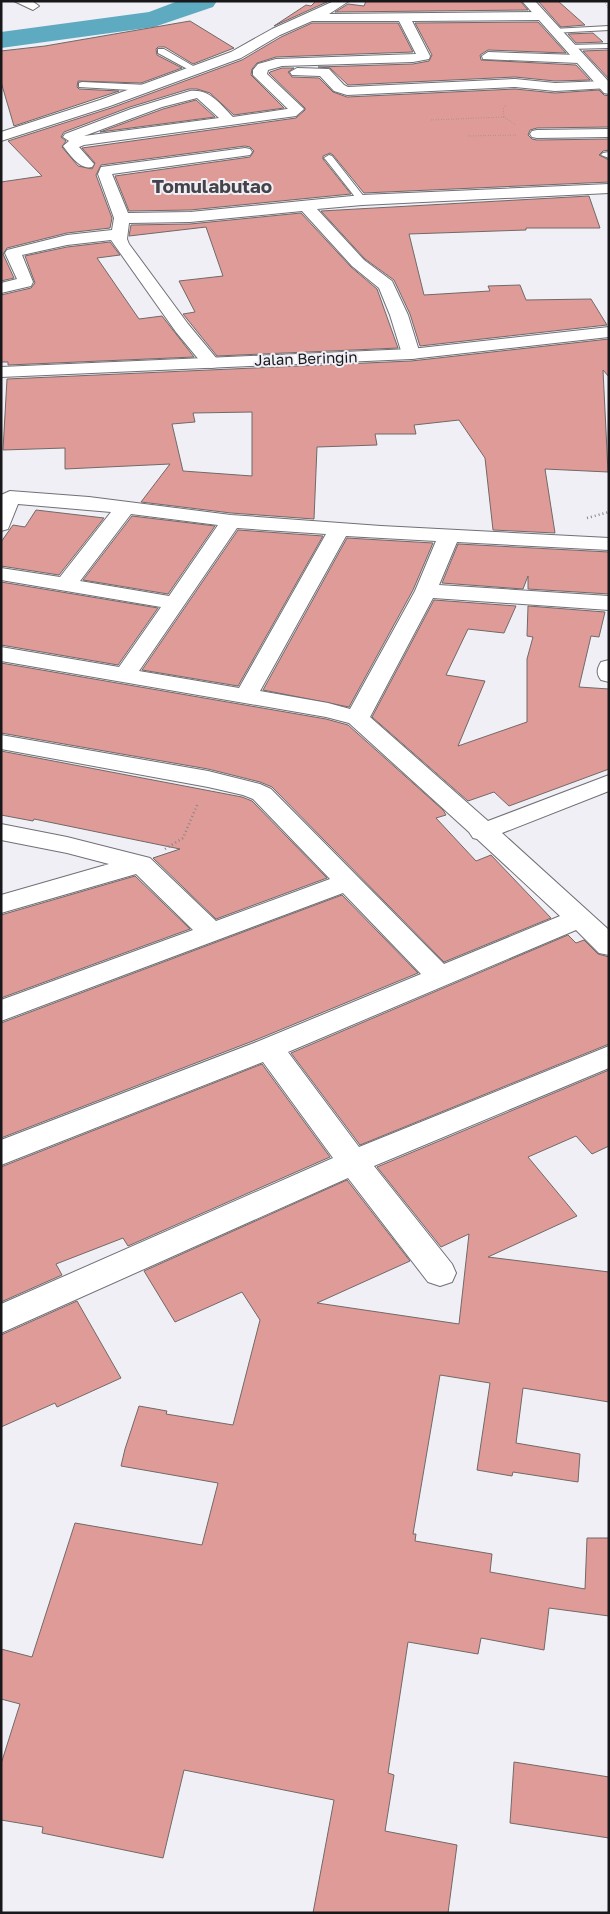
<svg xmlns="http://www.w3.org/2000/svg" width="610" height="1914" viewBox="0 0 610 1914" font-family="'Golos Text',sans-serif">
<style>
.lines{fill:none;stroke-linecap:round;stroke-linejoin:round}
.river{fill:#5eabc1;fill-rule:evenodd}
.building{fill:#df9b97;stroke:#716968;fill-rule:evenodd}
.lane-casing{stroke:#717076;stroke-width:2}
.street-casing{stroke:#717076;stroke-width:2}
.secondary-casing{stroke:#717076;stroke-width:2}
.path-far1{stroke:#87868b;stroke-width:1;stroke-dasharray:0.5 2;stroke-linecap:butt}
.path{stroke:#87868b;stroke-width:2.5;stroke-dasharray:1 3;stroke-linecap:butt}
.lane{fill:#fff;fill-rule:evenodd}
.street{fill:#fff;fill-rule:evenodd}
.secondary{fill:#fff;fill-rule:evenodd}
.labels{text-anchor:middle;stroke-width:4;stroke-linejoin:round;paint-order:stroke}
.far-street-label{font-size:15px;fill:#18171a;stroke:#f0eff6}
.far-district-label{font-size:19px;font-weight:bold;fill:#444349;stroke:#f0eff6}
</style>
<rect width="100%" height="100%" fill="#f0eff6"/>
<g class="lines">
<path class="river" d="M178,1H217L213,7L154,27L1,48V32L149,12Z"/>
</g>
<g class="building">
<path d="M316,1L327,2L274,26L306,5L311,6Z"/>
<path d="M366,1H520L528,10L335,12L348,4L364,6Z"/>
<path d="M538,1H558L585,25L561,27Z"/>
<path d="M190,21L234,48L193,64L165,47H158L156,49L157,55L182,68L141,83L78,81L77,87L79,89L119,91L14,126L1,82V51L45,46Z"/>
<path d="M538,22L566,53L488,50L480,55L481,60L576,65L590,80L555,81L515,77L348,85L330,68L318,67L413,64L429,61L432,55L415,23Z"/>
<path d="M312,23H398L413,52L276,57L257,63L252,69L251,75L284,108L234,115L210,93L197,89H189L130,107L64,132L61,137L66,141L62,147L78,166L92,169L95,163L82,148L296,118L305,110V108L269,73L270,72L282,68H294L288,72L292,77L319,78L333,92L347,97L515,89L555,93L599,90L604,95L609,96V127L537,128L530,130L528,135L532,139L537,140L609,139V150L603,151L599,155L609,160V182L364,193L333,155L330,153L323,156V159L351,194L190,210L129,211L115,176L250,157L254,151L250,147L245,146L101,165L96,175L112,218L110,228L67,233L7,248L3,254L14,278L1,281V182L42,176L8,141L111,108L242,60L281,37Z"/>
<path d="M593,33L603,42L576,43L568,34Z"/>
<path d="M609,50V79L583,51Z"/>
<path d="M196,100L215,117L100,132L163,109Z"/>
<path d="M589,196L600,228H526V230L409,234L424,295L490,291L488,286L520,285L526,300L591,299L607,325L420,346L410,314L394,280L365,259L321,211Z"/>
<path d="M301,213L351,267L377,289L398,348L217,356L183,314L195,312L179,281L223,276L206,227L129,236L131,225L190,224Z"/>
<path d="M110,242L120,255L97,258L139,319L162,316L194,357L8,365V362H1V295L31,288L35,283L25,256L67,247Z"/>
<path d="M609,339V377L603,370L608,472L545,469L555,533L493,530L485,458L459,420L414,425L416,434H375L377,445L317,447L314,519L231,513L141,502L170,464L65,469V448L3,450L7,379L411,361ZM252,412V476L183,471L172,424L195,422L193,413Z"/>
<path d="M36,510L104,518L59,575L1,566V542L13,525L25,527Z"/>
<path d="M132,516L215,526L168,594L83,580Z"/>
<path d="M238,530L323,536L238,686L142,670Z"/>
<path d="M347,538L433,543L413,590L349,707L263,690Z"/>
<path d="M458,544L609,552V594L528,589V576L523,589L442,583Z"/>
<path d="M1,582L158,608L118,665L1,645Z"/>
<path d="M434,600L516,606L504,633L468,629L446,675L485,681L458,746L527,722V659L533,637L527,636L528,606L605,612L599,637L591,636L579,687L609,689V769L509,806L494,792L468,801L372,717Z"/>
<path d="M1,663L326,719L348,725L443,810L446,815L436,818L476,861L491,855L551,918L444,962L272,787L260,782L208,769L1,733Z"/>
<path d="M1,751L242,797L252,801L327,878L216,919L153,858L180,849L34,819L33,821L1,815Z"/>
<path d="M135,876L190,929L1,998V915Z"/>
<path d="M342,895L418,973L258,1039L1,1138V1023Z"/>
<path d="M568,935L576,943L584,940L598,954L609,957V1044L360,1145L291,1053Z"/>
<path d="M262,1064L330,1157L128,1246L123,1238L56,1264L62,1275L1,1302V1167Z"/>
<path d="M609,1070V1146L592,1154L576,1136L528,1157L577,1216L488,1257L609,1272V1402L523,1388L516,1443L580,1454L578,1482L513,1472L512,1476L477,1470L490,1383L440,1375L413,1534H416L415,1541L492,1554L490,1572L585,1589L587,1538H609V1616L549,1608L544,1650L481,1638L478,1654L408,1642L388,1773L394,1775L385,1831L457,1845L448,1913H313L334,1800L184,1770L163,1858L42,1833L43,1827L1,1820V1764L20,1704L1,1699V1649L32,1657L75,1523L202,1545L218,1483L121,1466L125,1449L139,1406L167,1411L166,1414L233,1425L260,1320L242,1292L175,1322L144,1271L347,1180L410,1261L317,1303L459,1324L469,1234L441,1247L377,1167Z"/>
<path d="M77,1301L121,1378L57,1407L55,1403L1,1427V1335Z"/>
<path d="M514,1762L609,1777V1838L510,1823Z"/>
</g>
<g class="lines">
<defs>
<g id="lane">
<path d="M609,26V30L553,33L549,31L553,29Z"/>
<path d="M609,44V48L568,49L564,47L568,45Z"/>
<path d="M158,49H164L200,70L193,72L158,53Z"/>
<path d="M82,82L148,85L152,88L148,91L79,87V83Z"/>
<path d="M609,152V158L601,155L603,153Z"/>
<path d="M329,155L332,156L365,198V202H359L326,160L324,158Z"/>
</g>
<g id="street">
<path d="M14,1H32L39,6L33,10Z"/>
<path d="M334,1H349L329,14L541,12L547,16L541,20L412,21L430,56L429,59L413,62L282,66L268,70L267,74L304,109L296,116L84,145L79,147L94,164L92,167C80,170 70,155 63,146L69,141L63,137L65,134L131,109L190,91C210,89 220,104 233,117L287,109H288L253,75V70L258,64L276,59L416,54L399,21H312L280,35L241,58L110,106L1,141V132L100,100L231,52L272,29ZM197,98L219,118L84,136L162,107Z"/>
<path d="M488,52L579,55L585,59L579,63L483,59L482,56Z"/>
<path d="M297,68L329,69L344,85L348,87L515,79L555,83L604,81L609,82V88L555,91L515,87L347,95L334,91L320,76L292,75L290,72Z"/>
<path d="M609,129V137L537,138L532,137L530,134L532,131L537,130Z"/>
<path d="M245,148L250,149L252,152L250,155L112,174L128,213L190,212L362,195L609,184V193L362,205L317,209L364,260L392,281L408,315L420,354L417,358L411,359L405,358L402,354L390,315L379,288L352,266L302,211L190,222L129,223L127,239L129,244L188,324L217,359L220,363L217,367L211,368L205,367L176,332L111,240L67,245L22,255L33,282L31,286L1,293V283L17,279L5,253L7,250L67,235L112,230L114,218L98,174L101,167Z"/>
<path d="M10,491L89,497L231,515L381,526L609,538V550L457,542L439,585L609,596V610L433,598L370,717L488,821L609,775V791L502,833L609,930V955L599,953L576,930L288,1052L359,1147L609,1046V1068L374,1166L452,1264L456,1273L452,1282L440,1286L428,1282L348,1178L1,1333V1304L333,1158L263,1062L1,1165V1140L259,1041L421,974L343,893L1,1021V1000L193,930L136,874L1,913V895L109,864L67,853L1,840V824L67,837L150,858L216,921L330,879L253,799L243,795L208,787L1,749V735L208,771L260,784L271,789L444,964L560,916L477,839L473,838L469,832L349,723L326,717L1,661V647L119,667L161,607L1,580V568L60,577L111,512L18,504L8,529L1,531V495ZM131,514L218,525L169,596L80,581ZM237,528L326,534L239,688L139,671ZM346,536L436,541L415,591L350,709L328,703L260,691Z"/>
<path d="M609,660V682L601,680C596,673 597,669 601,662Z"/>
</g>
<g id="secondary">
<path d="M522,1H535L609,82V94L604,93Z"/>
<path d="M609,327V337L411,359L1,377V367L411,349Z"/>
</g>
</defs>
<use href="#lane" class="lane-casing"/>
<use href="#street" class="street-casing"/>
<use href="#secondary" class="secondary-casing"/>
<g class="path-far1">
<path d="M604,1L608,8"/>
<path d="M506,105L503,108L504,117L516,125"/>
<path d="M431,120L504,117"/>
<path d="M468,136L516,135"/>
</g>
<g class="path">
<path d="M587,518L609,512"/>
<path d="M165,849L183,838L198,803"/>
</g>
<use href="#lane" class="lane"/>
<use href="#street" class="street"/>
<use href="#secondary" class="secondary"/>
</g>
<g class="labels">
<g class="far-street-label">
<text transform="translate(306 359) rotate(-2)" y="5">Jalan Beringin</text>
</g>
<g class="far-district-label">
<text x="212" y="193">Tomulabutao</text>
</g>
</g>
<rect width="610" height="1914" fill="none" stroke="#18171a" stroke-width="5"/>
</svg>
